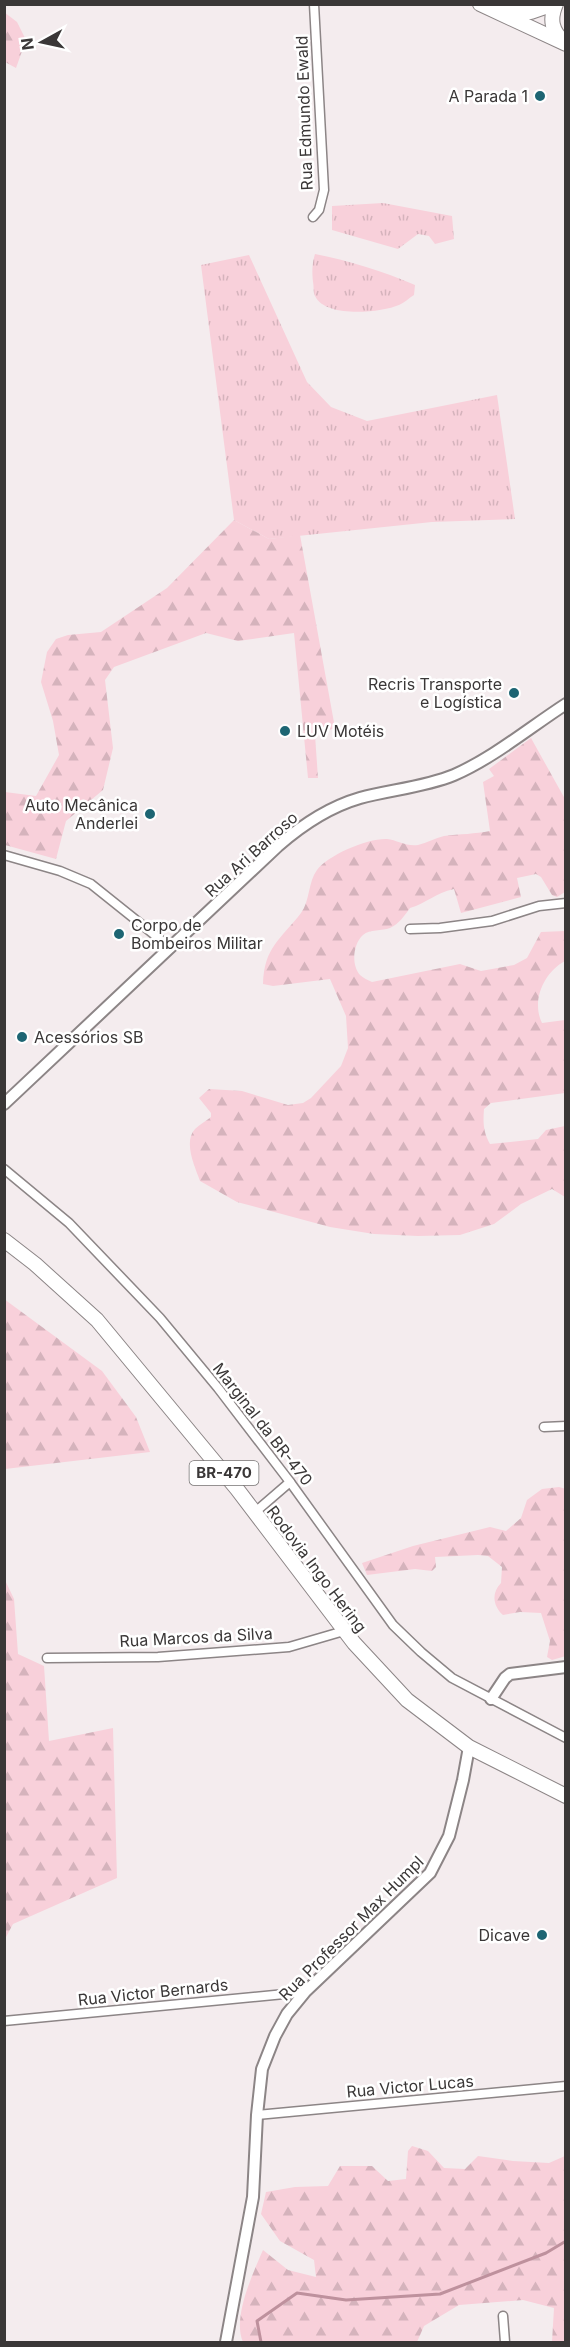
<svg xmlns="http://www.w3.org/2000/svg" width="570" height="2347" viewBox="0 0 570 2347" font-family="Inter,sans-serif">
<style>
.grass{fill:url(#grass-tufts)}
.forest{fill:url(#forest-firs)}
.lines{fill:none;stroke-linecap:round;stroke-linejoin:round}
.stream{stroke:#be919d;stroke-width:3}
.minor-casing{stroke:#8c8586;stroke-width:11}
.tertiary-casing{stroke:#8c8586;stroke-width:14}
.primary-casing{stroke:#8c8586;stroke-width:16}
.trunk-casing{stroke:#8c8586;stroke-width:16}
.minor{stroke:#fff;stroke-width:8}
.tertiary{stroke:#fff;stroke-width:10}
.primary{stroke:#fff;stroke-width:14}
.trunk{stroke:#fff;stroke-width:14}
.poi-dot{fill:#1d6573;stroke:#fff;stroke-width:2}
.labels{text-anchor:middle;stroke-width:5;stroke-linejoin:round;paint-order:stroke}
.shield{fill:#fff;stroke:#757373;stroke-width:1.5}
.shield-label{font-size:15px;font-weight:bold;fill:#3a3737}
.poi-label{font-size:16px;fill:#3a3737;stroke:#fff;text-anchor:end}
.street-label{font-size:16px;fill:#3a3737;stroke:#fff}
</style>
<defs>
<pattern id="grass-tufts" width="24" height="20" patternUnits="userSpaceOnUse" patternTransform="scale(1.5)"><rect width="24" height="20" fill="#f8d0da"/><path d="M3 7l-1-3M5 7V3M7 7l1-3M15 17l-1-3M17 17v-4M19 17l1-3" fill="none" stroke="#d5b3bc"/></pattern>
<pattern id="forest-firs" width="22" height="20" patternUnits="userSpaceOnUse" patternTransform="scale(1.5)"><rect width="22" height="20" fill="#f8d0da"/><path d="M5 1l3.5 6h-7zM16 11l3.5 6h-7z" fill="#d5b3bc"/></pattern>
</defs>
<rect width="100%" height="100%" fill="#f4ecee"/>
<g class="grass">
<path d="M383,203L452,216L454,239L435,244L429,236L418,234L398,249L332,230V206Z"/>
<path d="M315,254C350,261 383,271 415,285L414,295C409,298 404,303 399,305C380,313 325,318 315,296C313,292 314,286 313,282C312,272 312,263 315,254Z"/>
<path d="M249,255L307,382L331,407L367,421L497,395L515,519L432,522L269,539L234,520L201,265Z"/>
</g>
<g class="forest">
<path d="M4,12L17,22L26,40L16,68L5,62Z"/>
<path d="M234,520L269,539L300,535L335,728L315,735L318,778H308L294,633L238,641L206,633L114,667L105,680L113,748L103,790L66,821L56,859L5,845V792L36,796L59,755L53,721L41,682L47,652L56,639L68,635L101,632L167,588Z"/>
<path d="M531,738L565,799V892L557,897L552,895L541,877L536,874L517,878L521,897L461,913L454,889C435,893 427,903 410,908C405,915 399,924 390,928C382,931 370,929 363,935C353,944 351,965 360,975C363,978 368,980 372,982L460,964L481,971L514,965L527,958L541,932L565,931V961C544,972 531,1001 542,1023L565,1020V1093L491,1103L484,1109C483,1122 483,1132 490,1144L538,1139L546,1130L565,1126V1197L552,1189L521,1204L494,1224L460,1235L418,1236L374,1234L330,1227L237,1202L200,1181C195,1167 183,1142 195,1129C199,1125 206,1121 211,1117V1113L199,1098L209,1089L242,1091L288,1105L303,1103L311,1098L341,1066L348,1048L346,1016L330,979L273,986L263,984C264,947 281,939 301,913C310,901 308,882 317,870C328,855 368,838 387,839C397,840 407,847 418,845C427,843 435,838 444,836C460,834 475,834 490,831L483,782L494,776L489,769Z"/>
<path d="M4,1299L102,1371L136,1417L150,1452L5,1469Z"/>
<path d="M559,1487L566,1489V1608L564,1615L566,1656L552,1660L547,1657L550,1641L541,1613L520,1612L503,1615C493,1606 491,1593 501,1583L502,1567L488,1556L478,1555L435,1557L436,1567L432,1571L415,1569L367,1575L362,1563L413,1546L490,1527L506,1531L521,1518L527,1500L542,1489Z"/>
<path d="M4,1578L14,1599L18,1654L44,1666L49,1741L113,1728L117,1878L13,1924L5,1939Z"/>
<path d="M412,2146L428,2151L444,2168L465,2169L478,2156L513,2161L549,2163L565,2156V2342H552L554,2308L523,2300L459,2305L424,2326L417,2342H243C232,2318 253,2273 263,2250L288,2270L316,2277L314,2260L280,2241L261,2214L266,2192L295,2187L328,2186L340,2166H372L388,2181L406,2179L408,2151Z"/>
</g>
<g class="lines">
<path class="stream" d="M261,2342L257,2321L297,2293L346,2300L440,2294L546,2253L566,2241"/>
<defs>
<g id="minor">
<path d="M313,217L319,210L324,190L314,4"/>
<path d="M4,855L60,871L91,884L171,948"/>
<path d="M410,929L440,928L492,921L539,906L566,903"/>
<path d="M4,1169L69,1223L160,1318L218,1388L290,1482L393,1625L421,1652L452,1678L566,1738"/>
<path d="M544,1427L566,1426"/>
<path d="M254,1513L290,1482"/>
<path d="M47,1658L158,1657L289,1647L344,1631"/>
<path d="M4,2021L305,1992"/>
<path d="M257,2115L566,2086"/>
<path d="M503,2316L505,2342"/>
</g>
<g id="tertiary">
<path d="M4,1104L278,846C302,825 329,807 360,798C390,790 425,787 454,775C493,758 529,728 566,704"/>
<path d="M491,1699L505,1678L510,1674L566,1667"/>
<path d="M226,2342L253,2197L257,2115L262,2069L275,2036L287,2014L305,1992L430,1873L449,1836L463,1780L469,1747"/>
</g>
<g id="primary">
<path d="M480,4L566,44"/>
<path d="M556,4C549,20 552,31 564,42"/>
<path d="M502,12H531L554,4"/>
</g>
<path id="trunk" d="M4,1240L35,1264L97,1320L237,1489L354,1643L407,1700L469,1747L566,1796"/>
</defs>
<use href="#minor" class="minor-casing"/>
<use href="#tertiary" class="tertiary-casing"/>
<use href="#primary" class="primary-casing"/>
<use href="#trunk" class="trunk-casing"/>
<use href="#minor" class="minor"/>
<use href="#tertiary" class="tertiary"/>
<use href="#primary" class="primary"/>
<use href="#trunk" class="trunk"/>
</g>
<g class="poi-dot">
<circle cx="540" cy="96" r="6"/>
<circle cx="514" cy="693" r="6"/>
<circle cx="285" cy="731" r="6"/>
<circle cx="150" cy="814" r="6"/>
<circle cx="119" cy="934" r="6"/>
<circle cx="22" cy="1037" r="6"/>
<circle cx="542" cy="1935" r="6"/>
</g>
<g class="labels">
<rect class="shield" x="189.5" y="1461" width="69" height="24" rx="4.5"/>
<g class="shield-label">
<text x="224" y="1478">BR-470</text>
</g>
<g class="poi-label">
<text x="528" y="102">A Parada 1</text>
<text x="502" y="690">Recris Transporte<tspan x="502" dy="18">e Logística</tspan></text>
<text x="297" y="737" text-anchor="start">LUV Motéis</text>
<text x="138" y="811">Auto Mecânica<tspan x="138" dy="18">Anderlei</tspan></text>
<text x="131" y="931" text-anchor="start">Corpo de<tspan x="131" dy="18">Bombeiros Militar</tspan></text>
<text x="34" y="1043" text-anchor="start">Acessórios SB</text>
<text x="530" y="1941">Dicave</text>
</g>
<g class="street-label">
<text transform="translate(304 113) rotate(-92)" y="6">Rua Edmundo Ewald</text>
<text transform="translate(251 854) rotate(-42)" y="6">Rua Ari Barroso</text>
<text transform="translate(263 1424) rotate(52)" y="6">Marginal da BR-470</text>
<text transform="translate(317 1569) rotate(53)" y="6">Rodovia Ingo Hering</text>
<text transform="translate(196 1637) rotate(-3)" y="6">Rua Marcos da Silva</text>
<text transform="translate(351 1928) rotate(-45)" y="6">Rua Professor Max Humpl</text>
<text transform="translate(153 1992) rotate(-6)" y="6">Rua Victor Bernards</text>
<text transform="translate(410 2086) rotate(-5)" y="6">Rua Victor Lucas</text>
</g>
</g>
<rect width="570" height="2347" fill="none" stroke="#3a3737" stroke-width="12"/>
<g transform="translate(42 42) rotate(262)" stroke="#ffffff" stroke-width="4.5" paint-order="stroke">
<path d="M0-4.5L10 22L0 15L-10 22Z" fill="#3a3737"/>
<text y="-9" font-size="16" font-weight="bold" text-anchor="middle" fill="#3a3737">N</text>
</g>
</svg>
